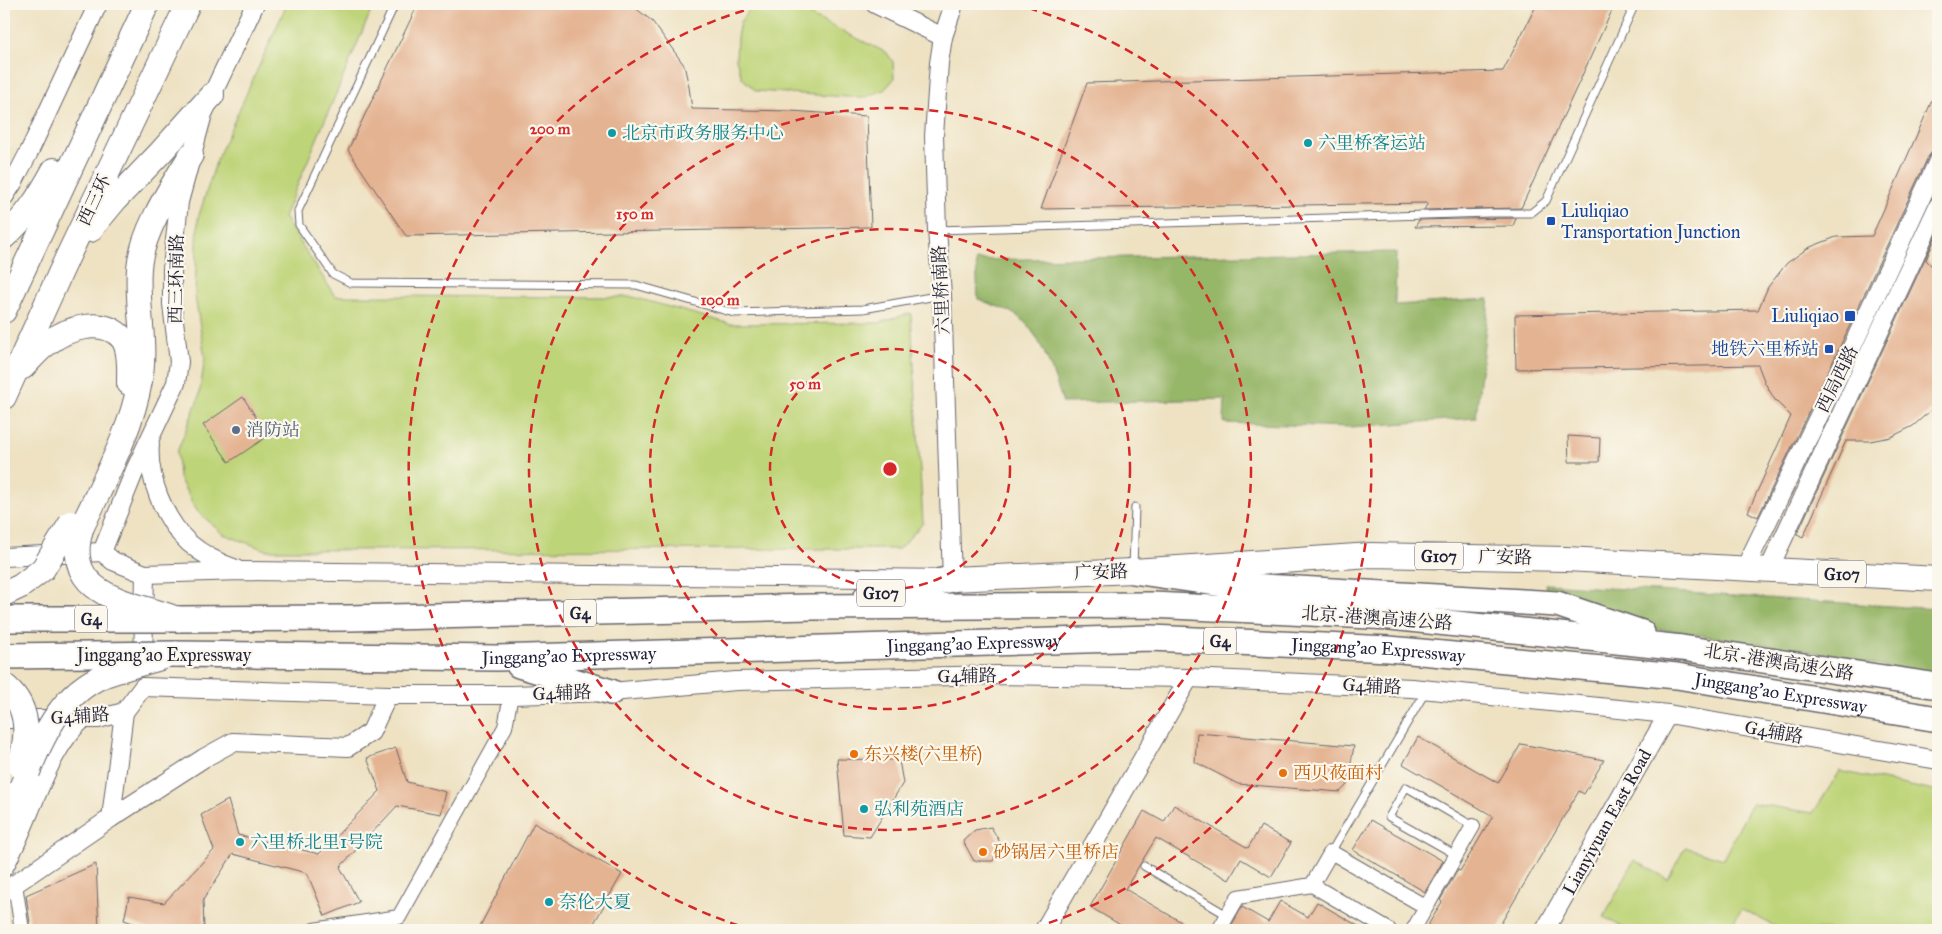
<svg xmlns="http://www.w3.org/2000/svg" width="1942" height="934" viewBox="0 0 1942 934" font-family="'IM FELL Great Primer','Noto Serif SC',serif">
<style>
.green{fill:#bed478;stroke:#707b5a}
.forest{fill:#96b668;stroke:#5c6c52}
.building{fill:#e4b392}
.lines{fill:none;stroke-linecap:round;stroke-linejoin:round}
.service-casing{stroke:#69656b;stroke-width:9}
.minor-casing{stroke:#69656b;stroke-width:16}
.tertiary-casing{stroke:#69656b;stroke-width:20}
.trunk-casing{stroke:#69656b;stroke-width:26}
.motorway-casing{stroke:#69656b;stroke-width:28}
.service{stroke:#fff;stroke-width:7}
.minor{stroke:#fff;stroke-width:14}
.tertiary{stroke:#fff;stroke-width:18}
.trunk{stroke:#fff;stroke-width:24}
.motorway{stroke:#fff;stroke-width:25}
.trunk-bridge-casing{stroke:#69656b;stroke-width:26;stroke-linecap:butt}
.motorway-bridge-casing{stroke:#69656b;stroke-width:28;stroke-linecap:butt}
.trunk-bridge{stroke:#fff;stroke-width:24}
.motorway-bridge{stroke:#fff;stroke-width:25}
.ring{fill:none;stroke:#d62828;stroke-width:2.5;stroke-dasharray:9 6}
.culture-dot{fill:#0f9aa8;stroke:#fbf7ec;stroke-width:2}
.transit-dot{fill:#1a4fb4;stroke:#fbf7ec;stroke-width:2}
.service-dot{fill:#5c6f8a;stroke:#fbf7ec;stroke-width:2}
.food-dot{fill:#e8710a;stroke:#fbf7ec;stroke-width:2}
.labels{text-anchor:middle;stroke-width:4.5;stroke-linejoin:round;paint-order:stroke}
.shield{fill:#fbf7ec;stroke:#636270;stroke-width:1}
.shield-label{font-size:16px;font-weight:bold;fill:#22223b}
.culture-label{font-size:18px;fill:#0d838f;stroke:#fbf7ec;text-anchor:start}
.street-label{font-size:18px;fill:#22223b;stroke:#fbf7ec}
.transit-label{font-size:18px;fill:#164399;stroke:#fbf7ec;text-anchor:end}
.service-label{font-size:18px;fill:#4e5e75;stroke:#fbf7ec;text-anchor:start}
.food-label{font-size:18px;fill:#c56008;stroke:#fbf7ec;text-anchor:start}
.centre{fill:#d62828;stroke:#fbf7ec;stroke-width:2.5}
.ring-label{font-size:15px;text-anchor:middle;font-weight:bold;fill:#d62828;stroke:#fbf7ec;stroke-width:4.5;stroke-linejoin:round;paint-order:stroke}
</style>
<rect width="100%" height="100%" fill="#fbf7ec"/>
<filter id="ink" filterUnits="userSpaceOnUse"><feTurbulence type="fractalNoise" baseFrequency=".02" numOctaves="2"/><feDisplacementMap in="SourceGraphic" scale="10" xChannelSelector="R" yChannelSelector="G"/><feConvolveMatrix kernelMatrix="1 2 1 2 8 2 1 2 1" color-interpolation-filters="sRGB"/></filter>
<filter id="wash" filterUnits="userSpaceOnUse"><feTurbulence type="fractalNoise" baseFrequency=".0096" numOctaves="4" result="noise"/><feDisplacementMap in="SourceGraphic" scale="20" xChannelSelector="R" yChannelSelector="G"/><feGaussianBlur stdDeviation="1.12" result="paint"/><feColorMatrix in="noise" values="0 0 0 0 0 0 0 0 0 0 0 0 0 0 0 0 0 1.4 0 .05"/><feComposite in="paint" operator="in"/></filter>
<g filter="url(#wash)">
<rect width="100%" height="100%" fill="#eee2c3"/>
<g class="green">
<path d="M287,4H374L284,217L335,296L633,297L731,324L878,323L911,313L923,523L899,549L266,550L223,534L197,511L179,478L177,452L199,397L205,358L195,296L198,218L217,159Z"/>
<path d="M757,4H787L887,53L893,62L894,79L884,90L863,98L756,91L742,78L736,59L737,37L740,22L748,11Z"/>
<path d="M1840,771L1938,792V930H1782L1742,909L1728,930H1627L1604,917L1634,860L1668,879L1685,847L1723,859L1752,803L1813,813Z"/>
</g>
<g class="forest">
<path d="M1396,252L1395,305L1489,299L1476,418L1350,427L1224,423L1225,399L1063,403C1054,376 1042,336 1020,318C1009,309 991,305 978,299L976,260Z"/>
<path d="M1545,584L1938,609V678L1808,651L1650,628L1547,597Z"/>
</g>
<g id="blocks">
<g class="building">
<path d="M418,4H630L652,21L684,65L689,87L692,109L791,111L867,116L871,227L406,236L348,150Z"/>
<path d="M1537,4H1615L1521,208L1424,210L1428,203L1041,209L1087,83L1503,71Z"/>
<path d="M1938,87V151L1932,152L1928,157L1836,355L1758,517L1748,512L1791,416L1775,400L1765,383L1758,365L1516,369L1515,315L1758,310L1768,287L1787,263L1808,248L1836,237L1872,236Z"/>
<path d="M1516,218L1513,226L1415,227L1419,220Z"/>
<path d="M1938,231L1926,260L1938,272V404L1913,426L1891,437L1870,441H1846L1803,537L1797,534Z"/>
<path d="M243,397L268,436L229,462L203,425Z"/>
<path d="M1568,436L1600,438L1599,462H1569Z"/>
<path d="M1197,733L1354,746L1347,785L1340,792L1238,784L1195,762Z"/>
<path d="M1418,737L1498,783L1521,744L1604,760L1584,794L1579,791L1497,930H1425L1442,902L1440,900L1458,870L1460,871L1493,816L1403,764Z"/>
<path d="M396,748L407,782L446,792L441,814L397,806L340,867L359,902L325,916L307,873L233,854L203,900L204,930H153L124,920L129,897L164,903L214,850L201,815L228,800L238,835L319,854L380,791L367,758Z"/>
<path d="M837,759L899,760L903,783L870,837L844,835Z"/>
<path d="M1174,805L1248,848L1261,826L1291,843L1271,877L1241,859L1229,880L1156,838L1125,889L1195,930H1129L1090,907L1144,811L1164,822Z"/>
<path d="M1371,820L1443,861L1425,892L1353,850Z"/>
<path d="M534,823L622,874L590,930H478Z"/>
<path d="M991,827L1001,844L993,861H974L963,841L975,830Z"/>
<path d="M96,864L99,930H31L26,895Z"/>
<path d="M1280,901L1308,917L1317,902L1365,930H1229L1242,907L1268,922Z"/>
</g>
</g>
</g>
<g filter="url(#ink)">
<use href="#blocks" fill-opacity="0" stroke="#69656b" stroke-width="1"/>
<g class="lines">
<defs>
<g id="service">
<path d="M395,4L298,211L299,225L333,274L351,283L636,285L734,313L863,309L942,295"/>
<path d="M938,230L1489,213H1531L1546,201L1635,4"/>
<path d="M1133,568L1135,507"/>
<path d="M1331,852L1426,691"/>
<path d="M1456,855L1389,817L1406,787L1473,826"/>
<path d="M1144,866L1227,915"/>
</g>
<g id="minor">
<path d="M15,884L22,930"/>
<path d="M314,930L399,917L505,727L511,695"/>
<path d="M1219,930L1238,897L1312,885"/>
<path d="M1389,930L1312,885L1331,852L1426,907"/>
<path d="M1413,930L1473,826"/>
</g>
<g id="tertiary">
<path d="M875,4L943,37"/>
<path d="M4,197L13,183L29,152L98,4"/>
<path d="M150,444C147,477 164,520 189,543C203,555 219,563 236,569"/>
<path d="M102,552L135,470L176,383L179,362L172,304V269L179,202L203,114L255,4"/>
<path d="M4,557L102,552L113,561L145,574L241,571L952,579L942,295L937,230L934,136L939,63L943,37L954,4"/>
<path d="M1745,568L1846,360L1938,161"/>
<path d="M1769,569L1938,206"/>
<path d="M143,664L145,574"/>
<path d="M143,687L388,695H511L611,692L736,681L997,675L1189,678L1412,688L1668,714L1938,760"/>
<path d="M4,719H98L124,712L143,687"/>
<path d="M111,818L124,712"/>
<path d="M4,867C29,825 46,750 83,719"/>
<path d="M4,890L15,884L111,818L204,758L233,742L348,747L371,732L388,695"/>
<path d="M1044,930L1189,678"/>
<path d="M1545,930L1668,714"/>
</g>
<g id="trunk">
<path d="M90,230L115,200L161,152L212,95"/>
<path d="M4,237C28,215 38,199 54,170"/>
<path d="M4,311L147,4"/>
<path d="M23,367C31,359 39,349 48,343C67,328 103,317 122,338C131,349 129,370 129,383"/>
<path d="M4,397L67,258L188,4"/>
<path d="M81,529C103,481 131,433 140,381C147,342 136,307 139,268C142,231 172,186 191,155"/>
<path d="M952,579L1133,571L1371,555L1566,559L1938,579"/>
<path d="M4,825L28,772"/>
</g>
<g id="motorway">
<path d="M1133,571L1230,585L1557,604L1642,633"/>
<path d="M867,596L952,579"/>
<path d="M178,619L349,618L811,607L1152,605L1391,617L1682,648L1938,686"/>
<path id="s1" d="M175,654L497,658L1151,638L1389,649L1677,676L1938,719"/>
<path d="M519,665L611,692"/>
</g>
</defs>
<use href="#service" class="service-casing"/>
<use href="#minor" class="minor-casing"/>
<use href="#tertiary" class="tertiary-casing"/>
<use href="#trunk" class="trunk-casing"/>
<use href="#motorway" class="motorway-casing"/>
<use href="#service" class="service"/>
<use href="#minor" class="minor"/>
<use href="#tertiary" class="tertiary"/>
<use href="#trunk" class="trunk"/>
<use href="#motorway" class="motorway"/>
<defs>
<g id="trunk-bridge">
<path d="M81,529C62,595 126,601 172,617"/>
<path d="M4,594L21,586L43,569L71,523"/>
<path d="M4,685C30,706 29,736 19,765"/>
<path d="M28,772C44,733 63,692 105,675C123,668 144,663 163,657"/>
</g>
<g id="motorway-bridge">
<path d="M4,619H178"/>
<path d="M4,656L175,654"/>
</g>
</defs>
<use href="#trunk-bridge" class="trunk-bridge-casing"/>
<use href="#motorway-bridge" class="motorway-bridge-casing"/>
<use href="#trunk-bridge" class="trunk-bridge"/>
<use href="#motorway-bridge" class="motorway-bridge"/>
</g>
</g>
<g class="ring">
<circle cx="890" cy="469" r="120"/>
<circle cx="890" cy="469" r="240"/>
<circle cx="890" cy="469" r="361"/>
<path d="M753 930A481 481 0 0 1 766 4M1014 4A481 481 0 0 1 1027 930"/>
</g>
<g class="culture-dot">
<circle cx="612" cy="133" r="5"/>
<circle cx="1308" cy="143" r="5"/>
<circle cx="864" cy="809" r="5"/>
<circle cx="240" cy="842" r="5"/>
<circle cx="549" cy="902" r="5"/>
</g>
<g class="transit-dot">
<rect x="1546" y="216" width="10" height="10" rx="2.5"/>
<rect x="1844" y="310" width="12" height="12" rx="2.5"/>
<rect x="1824" y="344" width="10" height="10" rx="2.5"/>
</g>
<circle class="service-dot" cx="236" cy="430" r="5"/>
<g class="food-dot">
<circle cx="854" cy="754" r="5"/>
<circle cx="1283" cy="773" r="5"/>
<circle cx="983" cy="852" r="5"/>
</g>
<g class="labels">
<g class="shield">
<rect x="1415" y="542.5" width="48" height="27" rx="4"/>
<rect x="1818" y="560.5" width="48" height="27" rx="4"/>
<rect x="857" y="579.5" width="48" height="27" rx="4"/>
<rect x="564" y="599.5" width="32" height="27" rx="4"/>
<rect x="75" y="605.5" width="32" height="27" rx="4"/>
<rect x="1204" y="627.5" width="32" height="27" rx="4"/>
</g>
<g class="shield-label">
<text x="1439" y="562">G107</text>
<text x="1842" y="580">G107</text>
<text x="881" y="599">G107</text>
<text x="580" y="619">G4</text>
<text x="91" y="625">G4</text>
<text x="1220" y="647">G4</text>
</g>
<g class="culture-label">
<text x="622" y="139">北京市政务服务中心</text>
<text x="1318" y="149">六里桥客运站</text>
<text x="874" y="815">弘利苑酒店</text>
<text x="250" y="848">六里桥北里1号院</text>
<text x="559" y="908">奈伦大夏</text>
</g>
<g class="street-label">
<text transform="translate(94 200) rotate(-65)" y="6">西三环</text>
<text transform="translate(176 279) rotate(-89)" y="6">西三环南路</text>
<text transform="translate(941 290) rotate(-93)" y="6">六里桥南路</text>
<text transform="translate(1837 379) rotate(-64)" y="6">西局西路</text>
<text transform="translate(1505 557) rotate(1)" y="6">广安路</text>
<text transform="translate(1101 572) rotate(-2)" y="6">广安路</text>
<text transform="translate(1377 618) rotate(4)" y="6">北京-港澳高速公路</text>
<text dy="6" stroke="none"><textPath href="#s1" startOffset="799">Jinggang'ao Expressway</textPath></text>
<text dy="6" stroke="none"><textPath href="#s1" startOffset="1204">Jinggang'ao Expressway</textPath></text>
<text x="164" y="661">Jinggang'ao Expressway</text>
<text dy="6" stroke="none"><textPath href="#s1" startOffset="394">Jinggang'ao Expressway</textPath></text>
<text transform="translate(1779 662) rotate(9)" y="6">北京-港澳高速公路</text>
<text transform="translate(967 676) rotate(-1)" y="6">G4辅路</text>
<text transform="translate(1372 686) rotate(3)" y="6">G4辅路</text>
<text transform="translate(562 693) rotate(-2)" y="6">G4辅路</text>
<text dy="6" stroke="none"><textPath href="#s1" startOffset="1609">Jinggang'ao Expressway</textPath></text>
<text transform="translate(80 716) rotate(-4)" y="6">G4辅路</text>
<text transform="translate(1774 732) rotate(10)" y="6">G4辅路</text>
<text transform="translate(1607 822) rotate(-61)" y="6">Lianyiyuan East Road</text>
</g>
<g class="transit-label">
<text x="1561" y="217" text-anchor="start">Liuliqiao<tspan x="1561" dy="21">Transportation Junction</tspan></text>
<text x="1839" y="322">Liuliqiao</text>
<text x="1819" y="355">地铁六里桥站</text>
</g>
<g class="service-label">
<text x="246" y="436">消防站</text>
</g>
<g class="food-label">
<text x="864" y="760">东兴楼(六里桥)</text>
<text x="1293" y="779">西贝莜面村</text>
<text x="993" y="858">砂锅居六里桥店</text>
</g>
</g>
<circle cx="890" cy="469" r="8" class="centre"/>
<g class="ring-label">
<text x="550" y="134">200 m</text>
<text x="635" y="219">150 m</text>
<text x="720" y="305">100 m</text>
<text x="805" y="389">50 m</text>
</g>
<rect width="1942" height="934" fill="none" stroke="#fbf7ec" stroke-width="20"/>
</svg>
